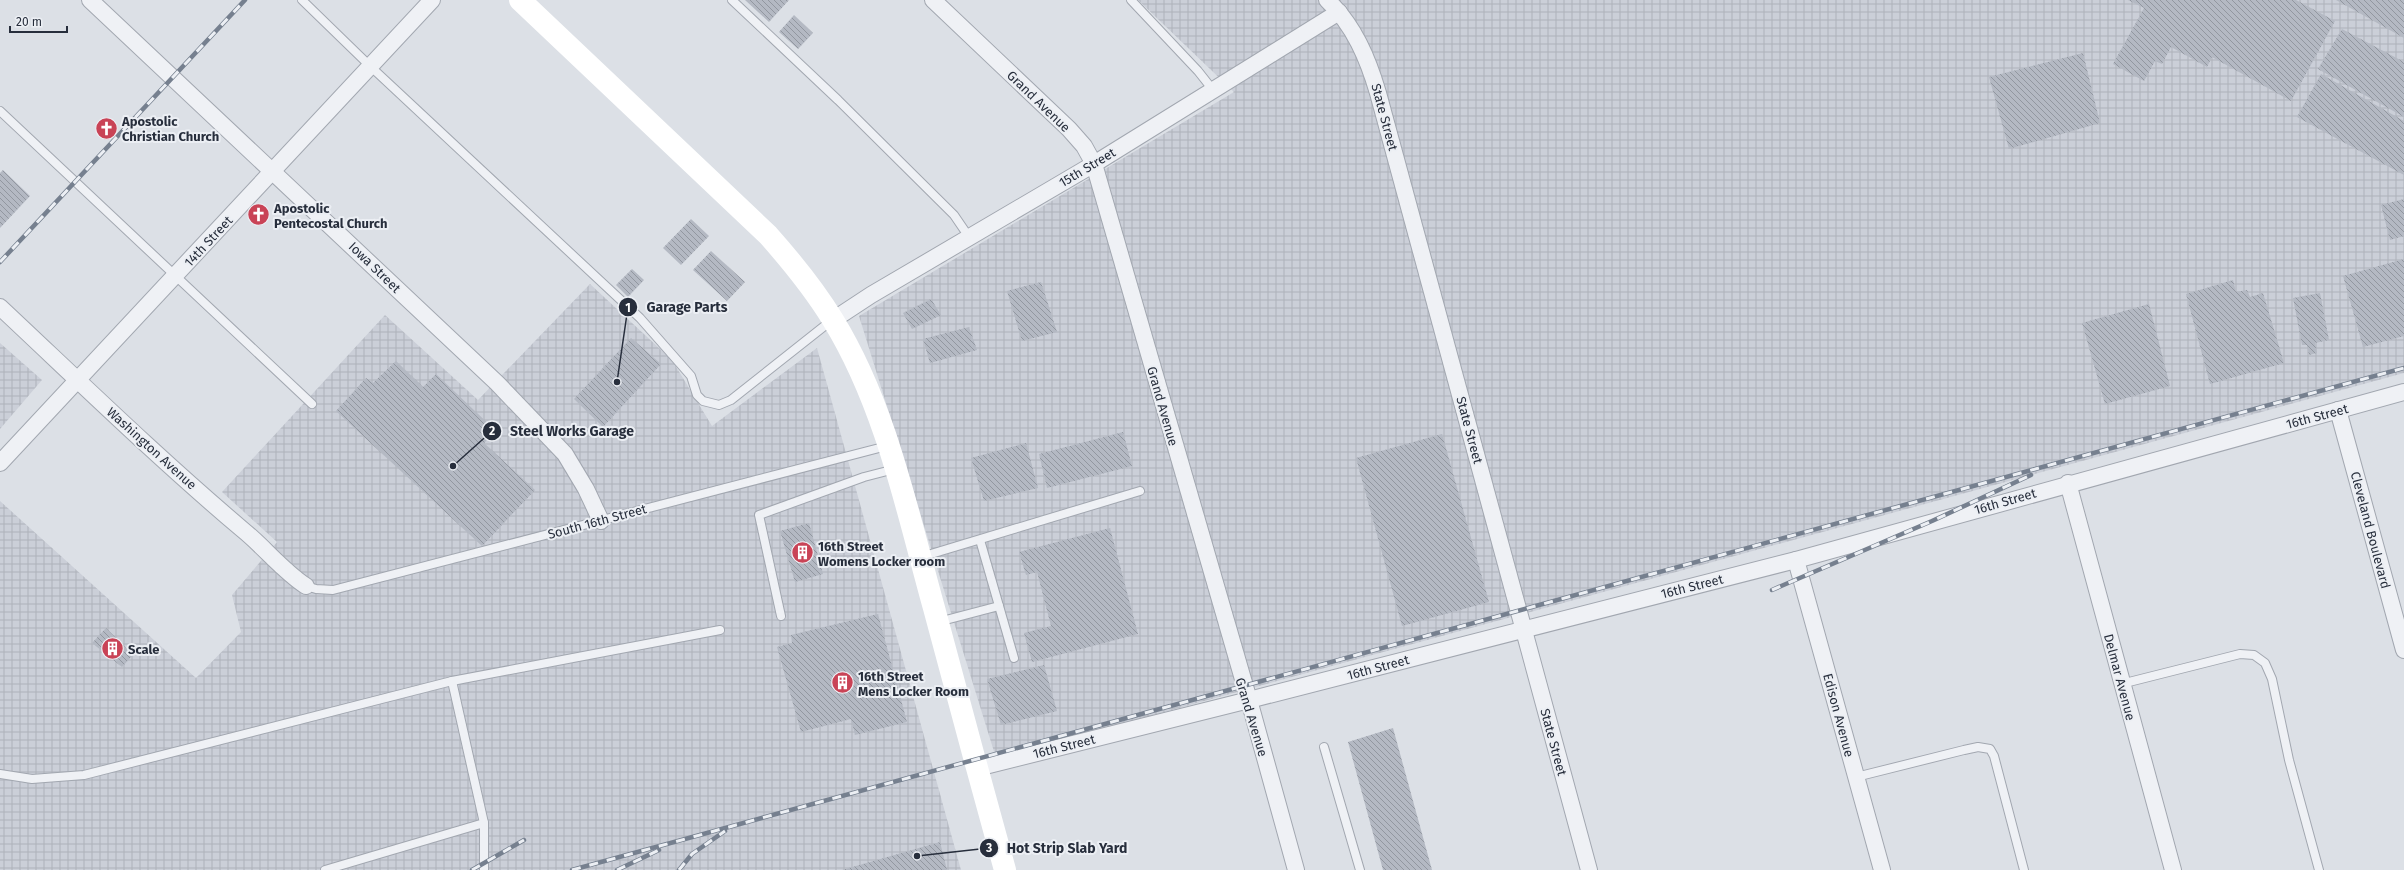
<svg xmlns="http://www.w3.org/2000/svg" width="2404" height="870" viewBox="0 0 2404 870" font-family="'Fira Sans',sans-serif">
<style>
.industrial{fill:url(#industrial-grid)}
.building{fill:url(#building-back-hatch)}
.lines{fill:none;stroke-linecap:round;stroke-linejoin:round}
.service-casing{stroke:#a2a7b0;stroke-width:10}
.minor-casing{stroke:#a2a7b0;stroke-width:18}
.service{stroke:#eff1f5;stroke-width:8}
.minor{stroke:#eff1f5;stroke-width:16}
.secondary{stroke:#fff;stroke-width:22}
.rail-casing{stroke:#76808f;stroke-width:4.5}
.rail{stroke:#eceff4;stroke-width:3;stroke-dasharray:9;stroke-linecap:butt}
.labels{text-anchor:middle;stroke-width:4;stroke-linejoin:round;paint-order:stroke}
.street-label{font-size:13px;fill:#272e3c;stroke:#eceff4}
.poi-label{font-size:13px;font-weight:bold;fill:#272e3c;stroke:#eceff4;text-anchor:start}
.leader{fill:none;stroke:#272e3c;stroke-width:1.5}
.callout-dot{fill:#272e3c;stroke:#eceff4;stroke-width:1.5}
.mark-label{font-size:12px;text-anchor:middle;font-weight:bold;fill:#fff}
.callout-label{font-size:14px;text-anchor:middle;font-weight:bold;fill:#272e3c;stroke:#eceff4;stroke-width:4;stroke-linejoin:round;paint-order:stroke}
</style>
<defs>
<pattern id="industrial-grid" width="8" height="8" patternUnits="userSpaceOnUse"><rect width="8" height="8" fill="#cbcfd8"/><path d="M0 4h8M4 0v8" fill="none" stroke="#aeb2ba"/></pattern>
<pattern id="building-back-hatch" width="6" height="6" patternUnits="userSpaceOnUse"><rect width="6" height="6" fill="#b4b9c3"/><path d="M-1 5l2 2M0 0l6 6M5-1l2 2" fill="none" stroke="#9297a0"/></pattern>
</defs>
<rect width="100%" height="100%" fill="#dce0e6"/>
<g class="industrial">
<path d="M1138,0H2404V373L996,758L859,316L1234,92Z"/>
<path d="M590,284L672,360L712,426L817,348L961,870H0V501L196,678L241,632L232,595L277,542L222,492L385,315L478,400Z"/>
<path d="M0,343L42,380L0,429Z"/>
</g>
<g class="building">
<path d="M745,0H789L769,22Z"/>
<path d="M2128,0H2296L2335,21L2291,101L2212,57L2207,67L2171,47L2162,64L2155,61L2144,81L2113,64L2144,8Z"/>
<path d="M2336,0H2404V38Z"/>
<path d="M794,15L813,33L798,49L779,32Z"/>
<path d="M2342,29L2404,62V117L2318,69Z"/>
<path d="M2083,53L2100,123L2009,149L1989,77Z"/>
<path d="M2321,74L2404,121V175L2297,117Z"/>
<path d="M3,170L30,196L0,228V173Z"/>
<path d="M2404,199V236L2390,240L2381,205Z"/>
<path d="M691,219L709,236L681,265L663,248Z"/>
<path d="M711,251L745,282L727,301L693,270Z"/>
<path d="M2404,259V336L2363,347L2343,276Z"/>
<path d="M632,269L644,280L628,297L616,285Z"/>
<path d="M2233,280L2236,292L2247,290L2250,297L2263,293L2284,363L2210,384L2186,294Z"/>
<path d="M1041,282L1057,332L1022,341L1007,291Z"/>
<path d="M2320,293L2329,340L2315,343L2317,353L2309,355L2307,345H2302L2293,298Z"/>
<path d="M931,299L941,315L912,329L903,313Z"/>
<path d="M2149,304L2170,386L2105,404L2082,323Z"/>
<path d="M969,327L977,350L930,363L923,339Z"/>
<path d="M631,338L661,364L603,427L574,399Z"/>
<path d="M396,361L423,387L436,374L496,431L484,443L535,490L482,546L336,411L366,378L373,383Z"/>
<path d="M1123,432L1132,466L1047,488L1039,454Z"/>
<path d="M1442,434L1489,602L1402,626L1356,458Z"/>
<path d="M1026,443L1038,488L984,501L971,458Z"/>
<path d="M809,523L823,574L795,582L780,531Z"/>
<path d="M1110,528L1138,634L1032,662L1024,633L1051,626L1037,572L1026,575L1019,552Z"/>
<path d="M878,614L907,722L855,735L851,719L801,732L777,647L792,643L791,635Z"/>
<path d="M106,628L133,655L122,667L92,643Z"/>
<path d="M1044,665L1057,711L1001,725L987,679Z"/>
<path d="M1393,728L1432,870H1383L1348,742Z"/>
<path d="M940,842L947,870H842Z"/>
</g>
<g class="lines">
<defs>
<g id="service">
<path d="M302,0L370,66L640,318L691,376L697,395L703,401L719,405L731,400L832,320"/>
<path d="M732,0L838,100L954,215L969,237"/>
<path d="M1131,0L1198,71L1213,90"/>
<path d="M0,111L312,404"/>
<path d="M980,540L1014,658"/>
<path d="M921,557L1140,491"/>
<path d="M306,586L316,589L333,590L887,446"/>
<path d="M781,616L759,515L864,477L895,469"/>
<path d="M938,622L999,606"/>
<path d="M2121,684L2240,654L2254,655L2265,663L2272,679L2289,760L2319,870"/>
<path d="M1324,747L1360,870"/>
<path d="M0,774L32,779L84,775L452,681L720,630"/>
<path d="M1856,777L1964,750L1978,747L1990,749L1994,756L2024,870"/>
<path d="M325,870L484,823L452,681"/>
<path d="M484,870V823"/>
</g>
<g id="minor">
<path d="M90,0L497,383L565,454L586,489L601,521"/>
<path d="M933,0L1069,129L1084,146L1094,164L1249,700L1296,870"/>
<path d="M1327,0C1354,25 1368,59 1378,93L1589,870"/>
<path d="M0,307C80,382 159,459 243,530C264,547 284,572 306,586"/>
<path d="M833,320L871,295L1094,164L1339,12"/>
<path d="M2338,410L2404,650"/>
<path d="M0,463L432,0"/>
<path d="M2068,483L2173,870"/>
<path d="M1796,560L1882,870"/>
<path d="M977,768L1249,700L1796,560L2404,392"/>
</g>
</defs>
<use href="#service" class="service-casing"/>
<use href="#minor" class="minor-casing"/>
<use href="#service" class="service"/>
<use href="#minor" class="minor"/>
<path class="secondary" d="M520,0L768,235C792,262 814,289 833,320C886,406 907,511 934,608C957,695 981,783 1005,870"/>
<defs>
<g id="rail">
<path d="M0,262L245,0"/>
<path d="M1772,590L1932,521L2031,475"/>
<path d="M472,870L524,840"/>
<path d="M572,870L2404,368"/>
<path d="M617,870L659,850"/>
<path d="M679,870L692,854L725,831"/>
</g>
</defs>
<use href="#rail" class="rail-casing"/>
<use href="#rail" class="rail"/>
</g>
<defs>
<symbol id="church-disc" viewBox="-11 -11 22 22"><circle r="9.5" fill="#c94356" stroke="#eceff4"/><path d="M-1.2-6h2.4v3.5h3.3v2.4h-3.3V6h-2.4V-.1h-3.3v-2.4h3.3Z" fill="#fff"/></symbol>
<symbol id="building-disc" viewBox="-11 -11 22 22"><circle r="9.5" fill="#c94356" stroke="#eceff4"/><path d="M-4-6H4V6H1V3H-1V6H-4ZM-2.5-4.3h1.7v1.8h-1.7ZM.8-4.3h1.7v1.8H.8ZM-2.5-1h1.7V.8h-1.7ZM.8-1h1.7V.8H.8Z" fill="#fff"/></symbol>
</defs>
<g fill-rule="evenodd">
<use href="#church-disc" x="94" y="116" width="25" height="25"/>
<use href="#church-disc" x="246" y="202" width="25" height="25"/>
<use href="#building-disc" x="790" y="540" width="25" height="25"/>
<use href="#building-disc" x="100" y="636" width="25" height="25"/>
<use href="#building-disc" x="830" y="670" width="25" height="25"/>
</g>
<g class="labels">
<g class="street-label">
<text transform="translate(1039 101) rotate(44)" y="5">Grand Avenue</text>
<text transform="translate(1385 117) rotate(75)" y="5">State Street</text>
<text transform="translate(1087 167) rotate(-31)" y="5">15th Street</text>
<text transform="translate(208 241) rotate(-47)" y="5">14th Street</text>
<text transform="translate(375 267) rotate(44)" y="5">Iowa Street</text>
<text transform="translate(1163 406) rotate(74)" y="5">Grand Avenue</text>
<text transform="translate(2317 416) rotate(-15)" y="5">16th Street</text>
<text transform="translate(1470 430) rotate(75)" y="5">State Street</text>
<text transform="translate(152 448) rotate(42)" y="5">Washington Avenue</text>
<text transform="translate(2005 501) rotate(-16)" y="5">16th Street</text>
<text transform="translate(597 521) rotate(-15)" y="5">South 16th Street</text>
<text transform="translate(2371 530) rotate(75)" y="5">Cleveland Boulevard</text>
<text transform="translate(1692 586) rotate(-14)" y="5">16th Street</text>
<text transform="translate(1378 667) rotate(-15)" y="5">16th Street</text>
<text transform="translate(2120 677) rotate(75)" y="5">Delmar Avenue</text>
<text transform="translate(1839 715) rotate(75)" y="5">Edison Avenue</text>
<text transform="translate(1252 717) rotate(73)" y="5">Grand Avenue</text>
<text transform="translate(1554 742) rotate(75)" y="5">State Street</text>
<text transform="translate(1064 746) rotate(-14)" y="5">16th Street</text>
</g>
<g class="poi-label">
<text x="122" y="126">Apostolic<tspan x="122" dy="15">Christian Church</tspan></text>
<text x="274" y="213">Apostolic<tspan x="274" dy="15">Pentecostal Church</tspan></text>
<text x="818" y="551">16th Street<tspan x="818" dy="15">Womens Locker room</tspan></text>
<text x="128" y="654">Scale</text>
<text x="858" y="681">16th Street<tspan x="858" dy="15">Mens Locker Room</tspan></text>
</g>
</g>
<path class="leader" d="M617 382L628 307M453 466L492 431M917 856L989 848"/>
<g class="callout-dot">
<circle cx="617" cy="382" r="4"/>
<circle cx="453" cy="466" r="4"/>
<circle cx="917" cy="856" r="4"/>
<circle cx="628" cy="307" r="10"/>
<circle cx="492" cy="431" r="10"/>
<circle cx="989" cy="848" r="10"/>
</g>
<g class="mark-label">
<text x="628" y="312">1</text>
<text x="492" y="435">2</text>
<text x="989" y="852">3</text>
</g>
<g class="callout-label">
<text x="687" y="312">Garage Parts</text>
<text x="572" y="436">Steel Works Garage</text>
<text x="1067" y="853">Hot Strip Slab Yard</text>
</g>
<path d="M10 26v6h57v-6" fill="none" stroke="#272e3c" stroke-width="2"/>
<text x="16" y="26" font-size="12" fill="#272e3c" stroke="#eceff4" stroke-width="3" paint-order="stroke">20 m</text>
</svg>
